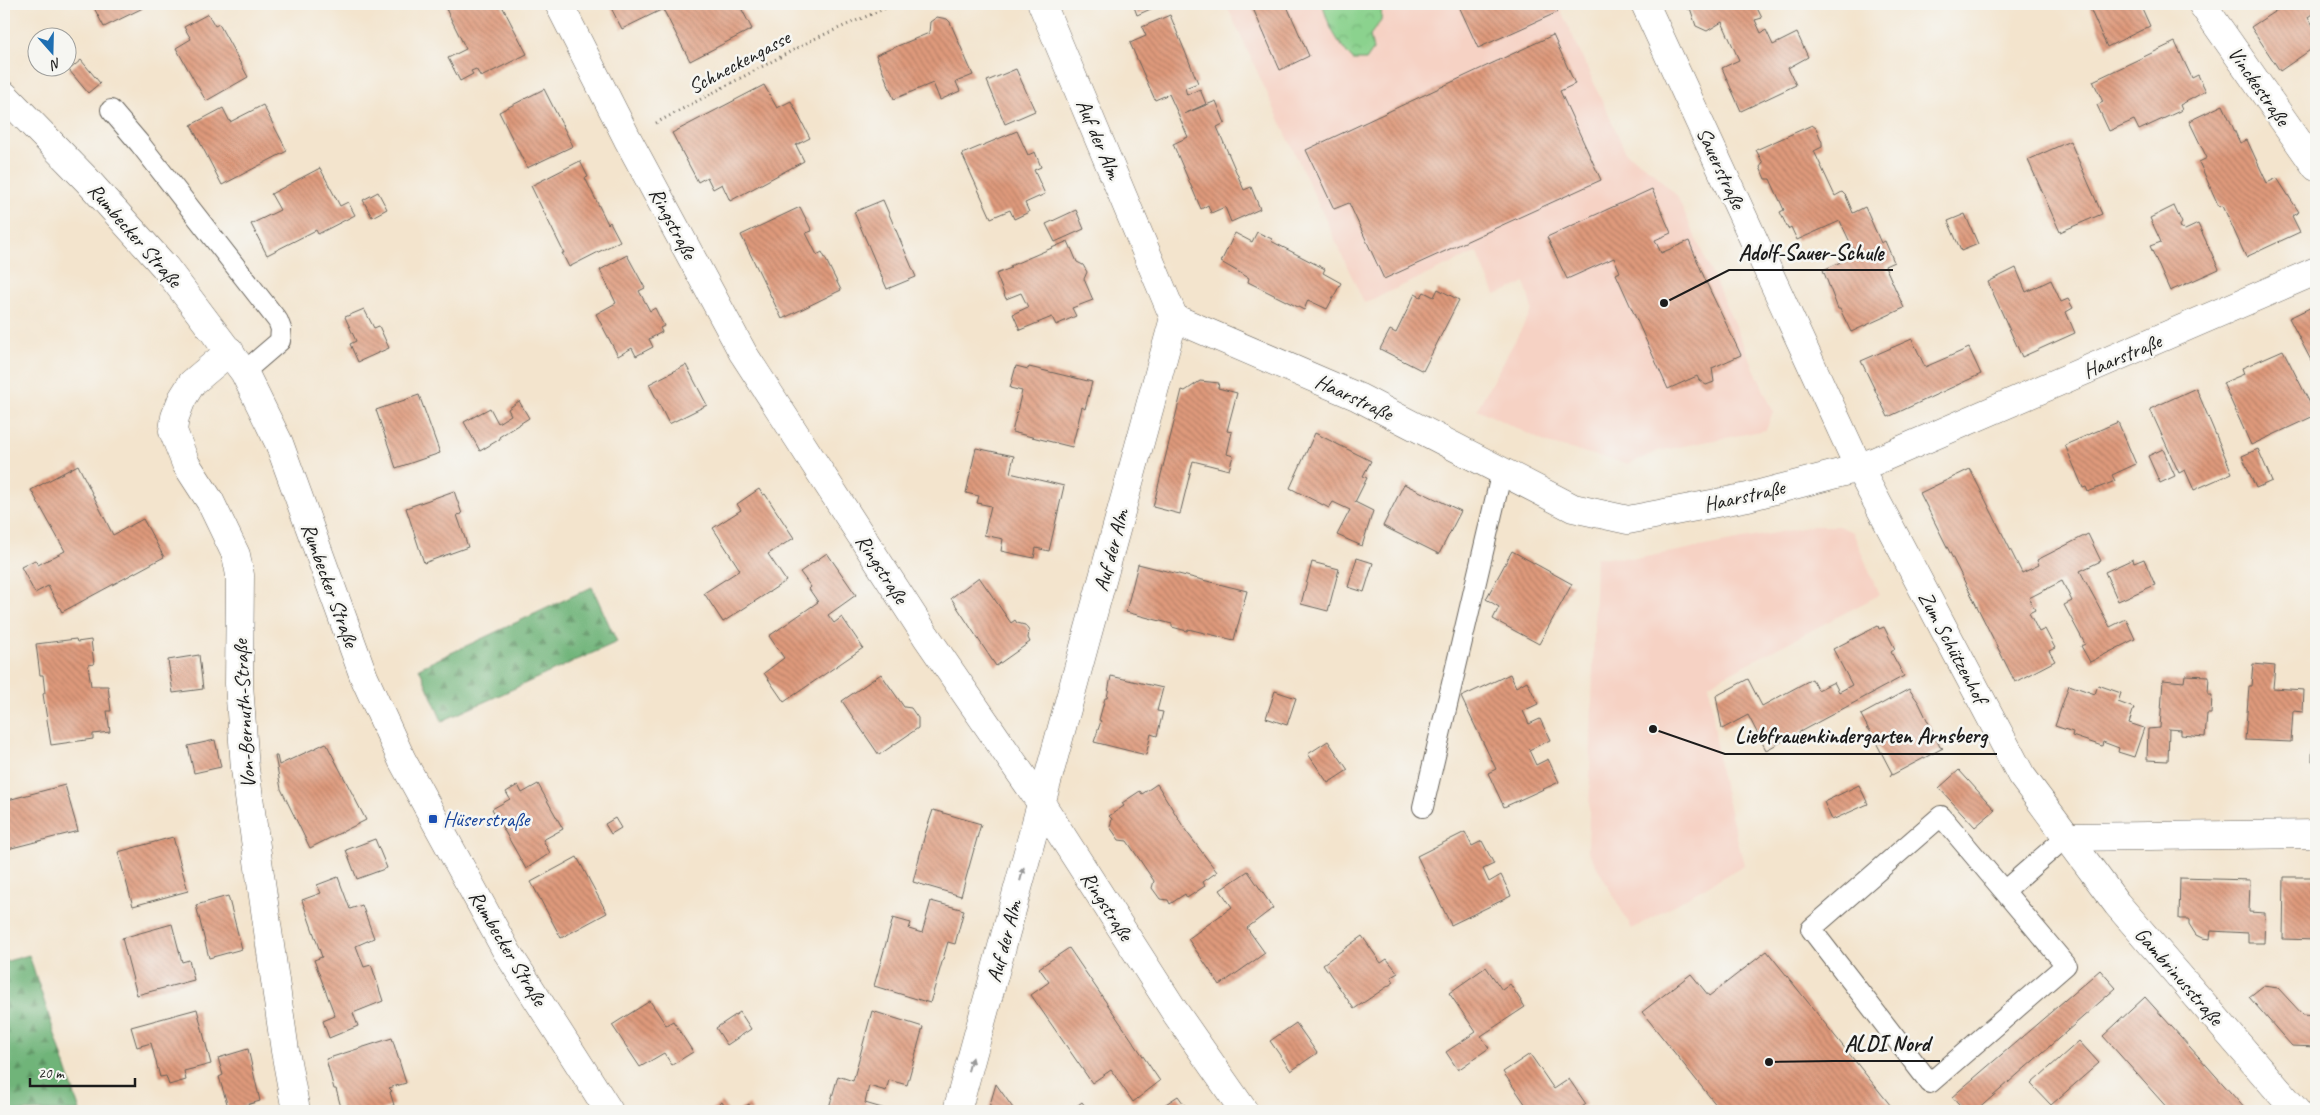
<svg xmlns="http://www.w3.org/2000/svg" width="2320" height="1115" viewBox="0 0 2320 1115" font-family="Caveat,sans-serif">
<style>
.built{fill:#f6d2c4}
.forest{fill:url(#forest-firs);stroke:#46684a}
.park{fill:url(#park-crowns);stroke:#547755}
.building{fill:url(#building-back-hatch)}
.lines{fill:none;stroke-linecap:round;stroke-linejoin:round}
.lane-casing{stroke:#67625a;stroke-width:22}
.street-casing{stroke:#67625a;stroke-width:29}
.secondary-casing{stroke:#67625a;stroke-width:29}
.path{stroke:#67625a;stroke-width:3;stroke-dasharray:1 4;stroke-linecap:butt}
.lane{stroke:#fff;stroke-width:20}
.street{stroke:#fff;stroke-width:28}
.secondary{stroke:#fff;stroke-width:28}
.oneway{fill:#999}
.transit-dot{fill:#1a4fb4;stroke:#f6f6f2;stroke-width:2}
.labels{text-anchor:middle;stroke-width:5;stroke-linejoin:round;paint-order:stroke}
.street-label{font-size:21px;fill:#1c1c1c;stroke:#f6f6f2}
.transit-label{font-size:21px;fill:#164399;stroke:#f6f6f2;text-anchor:start}
.leader{fill:none;stroke:#1c1c1c;stroke-width:2}
.callout-dot{fill:#1c1c1c;stroke:#f6f6f2;stroke-width:2}
.callout-label{font-size:22px;text-anchor:middle;font-weight:bold;fill:#1c1c1c;stroke:#f6f6f2;stroke-width:5;stroke-linejoin:round;paint-order:stroke}
</style>
<defs>
<pattern id="forest-firs" width="22" height="20" patternUnits="userSpaceOnUse" patternTransform="scale(1.25)"><rect width="22" height="20" fill="#70b479"/><path d="M5 1l3.5 6h-7zM16 11l3.5 6h-7z" fill="#5b9262"/></pattern>
<pattern id="park-crowns" width="20" height="18" patternUnits="userSpaceOnUse" patternTransform="scale(1.25)"><rect width="20" height="18" fill="#8bd28e"/><path d="M2 6a3 3 0 1 1 6 0M12 15a3 3 0 1 1 6 0" fill="none" stroke="#77b47a"/></pattern>
<pattern id="building-back-hatch" width="6" height="6" patternUnits="userSpaceOnUse" patternTransform="scale(1.25)"><rect width="6" height="6" fill="#df9a7c"/><path d="M-1 5l2 2M0 0l6 6M5-1l2 2" fill="none" stroke="#b47d65"/></pattern>
</defs>
<rect width="100%" height="100%" fill="#f6f6f2"/>
<filter id="ink" filterUnits="userSpaceOnUse"><feTurbulence type="fractalNoise" baseFrequency=".02" numOctaves="2"/><feDisplacementMap in="SourceGraphic" scale="10" xChannelSelector="R" yChannelSelector="G"/><feConvolveMatrix kernelMatrix="1 2 1 2 8 2 1 2 1" color-interpolation-filters="sRGB"/></filter>
<filter id="wash" filterUnits="userSpaceOnUse"><feTurbulence type="fractalNoise" baseFrequency=".0096" numOctaves="4" result="noise"/><feDisplacementMap in="SourceGraphic" scale="20" xChannelSelector="R" yChannelSelector="G"/><feGaussianBlur stdDeviation="1.12" result="paint"/><feColorMatrix in="noise" values="0 0 0 0 0 0 0 0 0 0 0 0 0 0 0 0 0 1.4 0 .05"/><feComposite in="paint" operator="in"/></filter>
<g filter="url(#wash)">
<rect width="100%" height="100%" fill="#f3e4cd"/>
<g class="built">
<path d="M1226,4H1558L1626,153L1652,171L1677,196L1773,411L1766,430L1658,451L1629,464L1547,443L1477,409L1532,310L1525,283L1495,295L1477,252L1364,303Z"/>
<path d="M1813,526H1838L1853,532L1879,595L1709,684L1720,773L1744,865L1632,929L1588,851L1596,557L1640,558Z"/>
</g>
<g class="forest">
<path d="M592,587L617,642L442,721L419,668Z"/>
<path d="M29,955L80,1111H4V962Z"/>
</g>
<path class="park" d="M1323,4H1382L1381,21L1370,35L1373,50L1366,60H1353C1339,44 1327,26 1323,4Z"/>
<g id="blocks">
<g class="building">
<path d="M92,4H151L104,27Z"/>
<path d="M446,4H501L527,54L481,77L476,69L471,71L473,74L460,81L448,58L466,49L446,9H448Z"/>
<path d="M609,4H739L752,29L690,61L663,9L622,29Z"/>
<path d="M1133,4H1162L1137,15Z"/>
<path d="M1251,4H1286L1309,56L1280,70Z"/>
<path d="M1458,4H1554L1558,12L1478,48Z"/>
<path d="M1685,4H1755L1762,18L1755,20L1761,33L1766,30L1773,45L1797,33L1808,57L1788,68L1796,85L1741,111L1722,68L1739,60L1722,22L1707,31L1696,26L1690,8L1688,10Z"/>
<path d="M2088,4H2140L2150,26L2107,47Z"/>
<path d="M2286,4H2316V11L2308,17L2316,30V46L2280,71L2251,27Z"/>
<path d="M208,14L215,26L219,24L248,77L206,101L176,48L191,39L184,27Z"/>
<path d="M1170,15L1198,83L1185,88L1187,95L1200,89L1206,104L1184,114L1216,101L1225,123L1217,127L1244,190L1251,187L1260,209L1231,222L1225,207L1211,213L1208,205L1201,209L1173,144L1188,137L1179,116L1169,94L1155,100L1130,43L1146,36L1142,27Z"/>
<path d="M937,17L947,19L950,22L973,75L956,82L960,91L940,100L933,83L894,99L876,55L929,33L930,22Z"/>
<path d="M59,32L62,38H51Z"/>
<path d="M1553,35L1575,84L1560,91L1601,180L1384,279L1349,203L1334,209L1306,150Z"/>
<path d="M2175,42L2192,78L2198,75L2206,91L2180,105L2182,110L2139,130L2134,120L2109,131L2097,105L2103,102L2093,81Z"/>
<path d="M68,46L75,56L68,61Z"/>
<path d="M81,60L100,83L88,93L69,70Z"/>
<path d="M1016,69L1035,111L1005,124L987,81Z"/>
<path d="M764,85L777,108L791,101L810,138L796,145L804,161L730,201L722,184L713,189L707,177L698,182L672,133Z"/>
<path d="M544,89L573,146L527,168L499,112Z"/>
<path d="M263,105L287,151L222,185L191,125L223,108L230,122Z"/>
<path d="M2223,105L2240,143L2247,140L2267,183L2277,178L2299,212L2292,216L2300,232L2246,257L2223,206L2219,207L2199,162L2207,158L2189,121Z"/>
<path d="M1812,125L1816,128L1822,142V147L1814,151L1835,196L1842,192L1846,196L1853,213L1865,207L1881,243L1885,241L1894,262L1885,266L1904,308L1851,332L1840,309H1838L1823,270L1856,255L1840,221L1797,240L1791,227L1788,229L1780,212L1784,210L1770,179H1765L1760,167L1763,163L1756,150Z"/>
<path d="M1017,131L1028,155L1035,152L1041,167L1034,170L1045,194L1025,203L1029,212L1014,219L1010,210L991,218L962,154Z"/>
<path d="M2070,141L2102,214L2060,232L2028,160Z"/>
<path d="M580,161L588,177L585,178L608,224L610,222L620,241L569,267L562,253H564L531,186Z"/>
<path d="M320,168L340,206L348,202L355,215L318,234L316,230L267,255L251,224L280,210L271,194Z"/>
<path d="M1652,189L1671,233L1655,240L1661,253L1689,241L1707,284L1741,355L1712,368L1714,382L1706,385L1699,380L1697,376L1668,389L1616,274L1620,272L1614,258L1567,279L1547,237Z"/>
<path d="M378,192L387,209L372,217L363,200Z"/>
<path d="M883,200L916,277L887,289L854,212Z"/>
<path d="M2174,206L2182,223L2179,227L2185,230L2198,224L2219,269L2170,291L2150,246L2161,242L2150,218Z"/>
<path d="M800,207L812,231L806,233L817,255L822,252L841,290L782,319L741,235Z"/>
<path d="M1076,210L1084,229L1055,242L1046,224Z"/>
<path d="M1965,214L1978,244L1961,251L1948,221Z"/>
<path d="M1257,232L1272,239L1271,241L1325,269L1323,273L1341,283L1327,309L1308,300L1304,310L1248,282L1249,278L1221,262L1235,233L1252,242Z"/>
<path d="M1068,241L1077,262L1083,265L1087,272L1084,279L1093,300L1072,308L1076,316L1056,325L1052,317L1020,330L1013,314L1028,307L1021,293L1006,299L996,274L1011,268L1010,266Z"/>
<path d="M627,255L645,288L639,291L650,311L655,308L664,326L660,328L662,332L649,339L653,347L636,356L632,348L618,356L596,314L616,303L600,270Z"/>
<path d="M2016,268L2026,292L2051,280L2061,302L2068,299L2073,308L2066,312L2075,333L2022,357L1988,282Z"/>
<path d="M1438,289L1459,300L1423,371L1380,349L1390,330L1396,333L1415,294L1421,297L1424,292L1434,297Z"/>
<path d="M2316,305V370L2289,318Z"/>
<path d="M364,309L374,328L379,326L389,348L358,362L350,344L356,341L345,317Z"/>
<path d="M1912,339L1925,367L1969,348L1981,374L1888,417L1861,361Z"/>
<path d="M2283,350L2316,415L2251,445L2223,383L2244,374L2242,368Z"/>
<path d="M686,365L707,405L669,424L649,384Z"/>
<path d="M1016,366L1028,369L1029,367L1092,382L1085,409L1082,407L1072,447L1012,432L1022,391L1010,388Z"/>
<path d="M1200,381L1219,383L1218,388L1237,393L1227,431L1232,432L1227,454L1233,456L1229,470L1193,461L1180,514L1153,507L1182,390L1185,391Z"/>
<path d="M2196,388L2232,473L2194,490L2185,470L2179,473L2150,409Z"/>
<path d="M419,395L440,453L396,468L376,410Z"/>
<path d="M519,401L529,418L499,437L500,439L480,451L464,422L490,408L498,423L511,415L508,409Z"/>
<path d="M2118,422L2136,464L2112,475L2115,481L2088,492L2086,487L2083,488L2065,445Z"/>
<path d="M1315,433L1371,461L1363,476L1367,478L1355,502L1373,511L1362,546L1337,535L1350,510L1333,502L1329,508L1290,488Z"/>
<path d="M976,448L1014,456L1010,473L1064,486L1049,551L1036,548L1034,558L1001,551L1003,539L984,535L991,506L977,503L979,496L966,493Z"/>
<path d="M2163,449L2175,476L2160,483L2148,456Z"/>
<path d="M2258,449L2272,481L2256,488L2242,456Z"/>
<path d="M78,465L113,535L143,519L164,557L62,612L48,586L35,593L21,567L35,560L38,565L65,551L31,490Z"/>
<path d="M1970,469L2022,573L2039,565L2037,560L2088,534L2101,561L2080,571L2110,627L2126,619L2135,639L2090,662L2081,646L2085,644L2064,605L2072,601L2062,581L2029,598L2035,610L2029,613L2039,632L2045,629L2055,648L2049,651L2055,661L2015,682L1920,493Z"/>
<path d="M1404,484L1461,511L1439,554L1383,526Z"/>
<path d="M759,489L763,495L765,494L794,538L768,554L786,581L723,622L704,593L740,570L713,528L741,510L737,504Z"/>
<path d="M454,491L462,514L457,515L468,547L424,563L406,508Z"/>
<path d="M1512,551L1572,584L1539,644L1493,619L1499,607L1486,599Z"/>
<path d="M827,553L856,595L828,615L834,623L842,617L863,648L784,702L764,673L784,658L769,636L818,602L809,589L811,587L800,572Z"/>
<path d="M1357,558L1373,563L1364,592L1348,587Z"/>
<path d="M2133,559L2134,563L2144,559L2155,585L2118,601L2105,572Z"/>
<path d="M1312,562L1339,569L1328,611L1301,604Z"/>
<path d="M1138,564L1247,591L1234,640L1188,629L1187,631L1172,627V624L1126,612Z"/>
<path d="M979,577L1011,623L1015,620L1017,623L1025,625L1029,631L1028,638L1030,642L996,666L951,598Z"/>
<path d="M1878,626L1879,629L1884,627L1895,649L1891,652L1904,676L1766,750L1748,715L1722,729L1716,696L1748,679L1762,706L1812,679L1818,690L1834,682L1839,692L1852,685L1833,649Z"/>
<path d="M76,639L77,642L91,640L94,664L88,665L91,686H108L111,711H107L110,732L93,734V739L51,745L43,694L45,693L43,675H40L36,644Z"/>
<path d="M199,655L203,689L173,693L168,660Z"/>
<path d="M2253,664L2275,666L2273,688L2304,690L2303,712L2293,711L2291,742L2245,740L2249,686H2251Z"/>
<path d="M881,674L904,707L911,708L918,718V728L879,755L842,701Z"/>
<path d="M1510,674L1516,687L1527,681L1538,704L1523,711L1529,724L1540,719L1550,740L1529,750L1536,765L1548,759L1559,782L1504,807L1488,773L1496,769L1461,697Z"/>
<path d="M2185,675L2209,676L2208,695H2212L2211,714H2207L2205,737L2181,735V730L2169,729L2168,761L2147,760L2148,729L2160,728L2163,680L2184,682Z"/>
<path d="M1111,676L1163,688L1157,711L1163,712L1157,736L1151,734L1146,755L1094,742L1101,721L1099,720L1105,698H1107Z"/>
<path d="M2069,685L2095,694L2098,685L2121,693L2118,702L2134,708L2129,723L2144,728L2134,757L2118,752L2119,748L2103,742L2102,746L2072,736L2073,732L2055,726Z"/>
<path d="M1909,689L1919,703L1940,747L1943,748L1890,776L1892,773L1869,729H1866L1868,728L1861,715Z"/>
<path d="M1275,691L1296,698L1287,725L1266,718Z"/>
<path d="M2313,732H2316V762L2312,761Z"/>
<path d="M215,740L221,767L194,773L188,746Z"/>
<path d="M1328,741L1348,770L1328,783L1308,754Z"/>
<path d="M326,743L366,820L310,848L281,789L275,756H277L279,765Z"/>
<path d="M1959,770L1995,810L1975,827L1939,788Z"/>
<path d="M538,784L563,829L543,840L550,853L526,869L492,809L510,799L506,792L518,785L522,793Z"/>
<path d="M1157,784L1186,831L1217,872L1203,882L1205,886L1187,898L1185,894L1170,904L1168,900L1160,899L1152,888L1154,881L1127,841L1119,840L1110,827L1112,819L1109,816L1124,806L1122,803L1140,791L1142,794Z"/>
<path d="M65,785L78,831L4,850V801Z"/>
<path d="M1859,785L1868,804L1832,820L1824,802Z"/>
<path d="M933,810L981,824L961,896L913,882L925,834Z"/>
<path d="M615,818L621,828L611,834L605,824Z"/>
<path d="M1465,832L1472,846L1482,841L1494,864L1483,869L1489,882L1501,875L1511,896L1451,925L1417,856Z"/>
<path d="M173,837L188,891L133,906L118,852Z"/>
<path d="M375,839L387,868L357,879L346,850Z"/>
<path d="M577,857L607,913L561,938L531,882Z"/>
<path d="M1248,871L1273,908L1247,928L1265,953L1220,985L1188,939L1232,907L1220,890Z"/>
<path d="M338,877L350,909L362,905L374,938L356,946L364,967L371,965L372,967L383,1001L353,1013L358,1026L329,1038L323,1021L335,1016L314,960L322,957L302,900L321,893L317,885Z"/>
<path d="M2284,877H2316V940L2283,939Z"/>
<path d="M2180,878L2250,880L2249,912L2265,913L2264,943H2248V933L2211,931L2210,939L2202,938L2196,935L2189,924V919H2179Z"/>
<path d="M228,896L242,949L209,958L196,905Z"/>
<path d="M931,901L964,910L955,944L948,942L930,1003L874,986L893,918L911,923L909,929L922,933Z"/>
<path d="M172,924L182,962L189,960L194,980L137,995L122,938Z"/>
<path d="M1362,936L1381,963L1387,959L1398,973L1391,977L1394,982L1354,1009L1323,964Z"/>
<path d="M1069,948L1160,1081L1133,1102L1111,1070L1092,1083L1031,995L1049,982L1039,968Z"/>
<path d="M1767,951L1895,1111H1721L1642,1012L1691,974L1709,996Z"/>
<path d="M1486,967L1502,990L1510,984L1525,1007L1481,1036L1489,1048L1458,1070L1446,1052L1476,1032L1449,993Z"/>
<path d="M2100,970L2116,988L1976,1111H1964L1952,1097Z"/>
<path d="M2263,986L2278,988L2303,1015L2316,1016V1047L2292,1046L2282,1035L2249,997Z"/>
<path d="M2145,997L2207,1066L2247,1111H2170L2103,1036Z"/>
<path d="M650,1001L666,1025L673,1021L693,1052L672,1065L664,1053L640,1067L612,1025Z"/>
<path d="M197,1009L211,1064L184,1071L186,1080L169,1085L166,1076L160,1077L151,1043L137,1047L131,1027Z"/>
<path d="M872,1011L923,1027L907,1085L889,1080L886,1091L869,1086L865,1103L892,1111H828L838,1076L853,1081Z"/>
<path d="M740,1012L751,1029L727,1045L716,1028Z"/>
<path d="M1296,1023L1317,1053L1291,1071L1270,1041Z"/>
<path d="M392,1038L406,1083L389,1088L392,1091L390,1092L394,1105L380,1111H342L336,1089H334L326,1059Z"/>
<path d="M2079,1041L2099,1063L2051,1105L2031,1084Z"/>
<path d="M248,1049L260,1101L229,1110L219,1077L223,1075L218,1058Z"/>
<path d="M1530,1054L1554,1089L1569,1079L1586,1104L1577,1111H1517L1526,1105L1503,1072Z"/>
<path d="M996,1084L1015,1111H988Z"/>
<path d="M1178,1096L1189,1111H1155Z"/>
<path d="M722,1102L728,1111H709Z"/>
<path d="M1082,1102L1089,1111H1070Z"/>
<path d="M749,1104L753,1111H738Z"/>
</g>
</g>
</g>
<g filter="url(#ink)">
<use href="#blocks" fill-opacity="0" stroke="#67625a" stroke-width="1"/>
<g class="lines">
<defs>
<g id="lane">
<path d="M111,110L140,144L278,321L281,329L280,341L244,372"/>
<path d="M1423,807L1502,471"/>
<path d="M2004,891L2066,965L1930,1083L1811,929L1941,816L2004,891L2066,837"/>
</g>
<g id="street">
<path d="M559,4L627,138L743,353L926,636L1041,803L1175,1012L1244,1111"/>
<path d="M1645,4L1859,468L2021,775L2117,904L2296,1111"/>
<path d="M2202,4L2316,167"/>
<path d="M1174,318L1358,397L1573,508L1628,520L1748,497L1859,468L2316,271"/>
<path d="M230,351L192,383L182,399L175,417L173,431L186,464L210,501L236,555L240,575L239,684L245,769L285,1051L296,1111"/>
<path d="M2066,837L2316,834"/>
<path d="M957,1111L1174,318L1042,4"/>
</g>
<path id="secondary" d="M4,95L87,180L165,267L244,372L279,443L364,677L402,760L507,952L609,1111"/>
</defs>
<use href="#lane" class="lane-casing"/>
<use href="#street" class="street-casing"/>
<use href="#secondary" class="secondary-casing"/>
<path class="path" d="M656,123L814,39L895,4"/>
<use href="#lane" class="lane"/>
<use href="#street" class="street"/>
<use href="#secondary" class="secondary"/>
</g>
<defs><path id="oneway-solid" d="M-6-.8H1V-3.2L6.5 0L1 3.2V.8H-6Z" transform="scale(1.25)"/></defs>
<g class="oneway">
<use href="#oneway-solid" transform="translate(1022 874) rotate(-75)"/>
<use href="#oneway-solid" transform="translate(970 1064) rotate(-74)"/>
</g>
</g>
<rect class="transit-dot" x="428" y="814" width="10" height="10" rx="2.5"/>
<g class="labels">
<g class="street-label">
<text transform="translate(739 62) rotate(-28)" y="7">Schneckengasse</text>
<text transform="translate(2259 86) rotate(55)" y="7">Vinckestraße</text>
<text transform="translate(1099 139) rotate(67)" y="7">Auf der Alm</text>
<text transform="translate(1721 168) rotate(65)" y="7">Sauerstraße</text>
<text transform="translate(673 223) rotate(62)" y="7">Ringstraße</text>
<text transform="translate(135 235) rotate(49)" y="7">Rumbecker Straße</text>
<text transform="translate(2122 356) rotate(-23)" y="7">Haarstraße</text>
<text transform="translate(1354 397) rotate(25)" y="7">Haarstraße</text>
<text transform="translate(1744 496) rotate(-13)" y="7">Haarstraße</text>
<text transform="translate(1111 550) rotate(-75)" y="7">Auf der Alm</text>
<text transform="translate(882 569) rotate(57)" y="7">Ringstraße</text>
<text transform="translate(330 585) rotate(70)" y="7">Rumbecker Straße</text>
<text transform="translate(1953 647) rotate(62)" y="7">Zum Schützenhof</text>
<text transform="translate(244 714) rotate(-93)" y="7">Von-Bernuth-Straße</text>
<text transform="translate(1107 906) rotate(57)" y="7">Ringstraße</text>
<text transform="translate(1004 941) rotate(-75)" y="7">Auf der Alm</text>
<text transform="translate(508 948) rotate(59)" y="7">Rumbecker Straße</text>
<text transform="translate(2179 976) rotate(49)" y="7">Gambrinusstraße</text>
</g>
<g class="transit-label">
<text x="443" y="826">Hüserstraße</text>
</g>
</g>
<path class="leader" d="M1664 303L1729 270H1893M1653 729L1725 754H1997M1769 1062L1834 1061H1940"/>
<g class="callout-dot">
<circle cx="1664" cy="303" r="5"/>
<circle cx="1653" cy="729" r="5"/>
<circle cx="1769" cy="1062" r="5"/>
</g>
<g class="callout-label">
<text x="1811" y="260">Adolf-Sauer-Schule</text>
<text x="1861" y="743">Liebfrauenkindergarten Arnsberg</text>
<text x="1887" y="1051">ALDI Nord</text>
</g>
<rect width="2320" height="1115" fill="none" stroke="#f6f6f2" stroke-width="20"/>
<g transform="translate(52 52) rotate(160)"><circle r="24" fill="#f6f6f2" stroke="#9f9f9c"/>
<path d="M0-4L9 19L0 12L-9 19Z" fill="#1f6fb2"/>
<text y="-8" font-size="14" font-weight="bold" text-anchor="middle" fill="#1c1c1c">N</text>
</g>
<path d="M30 1078v8h105v-8" fill="none" stroke="#1c1c1c" stroke-width="2.5"/>
<text x="38" y="1078" font-size="15" fill="#1c1c1c" stroke="#f6f6f2" stroke-width="4" paint-order="stroke">20 m</text>
</svg>
